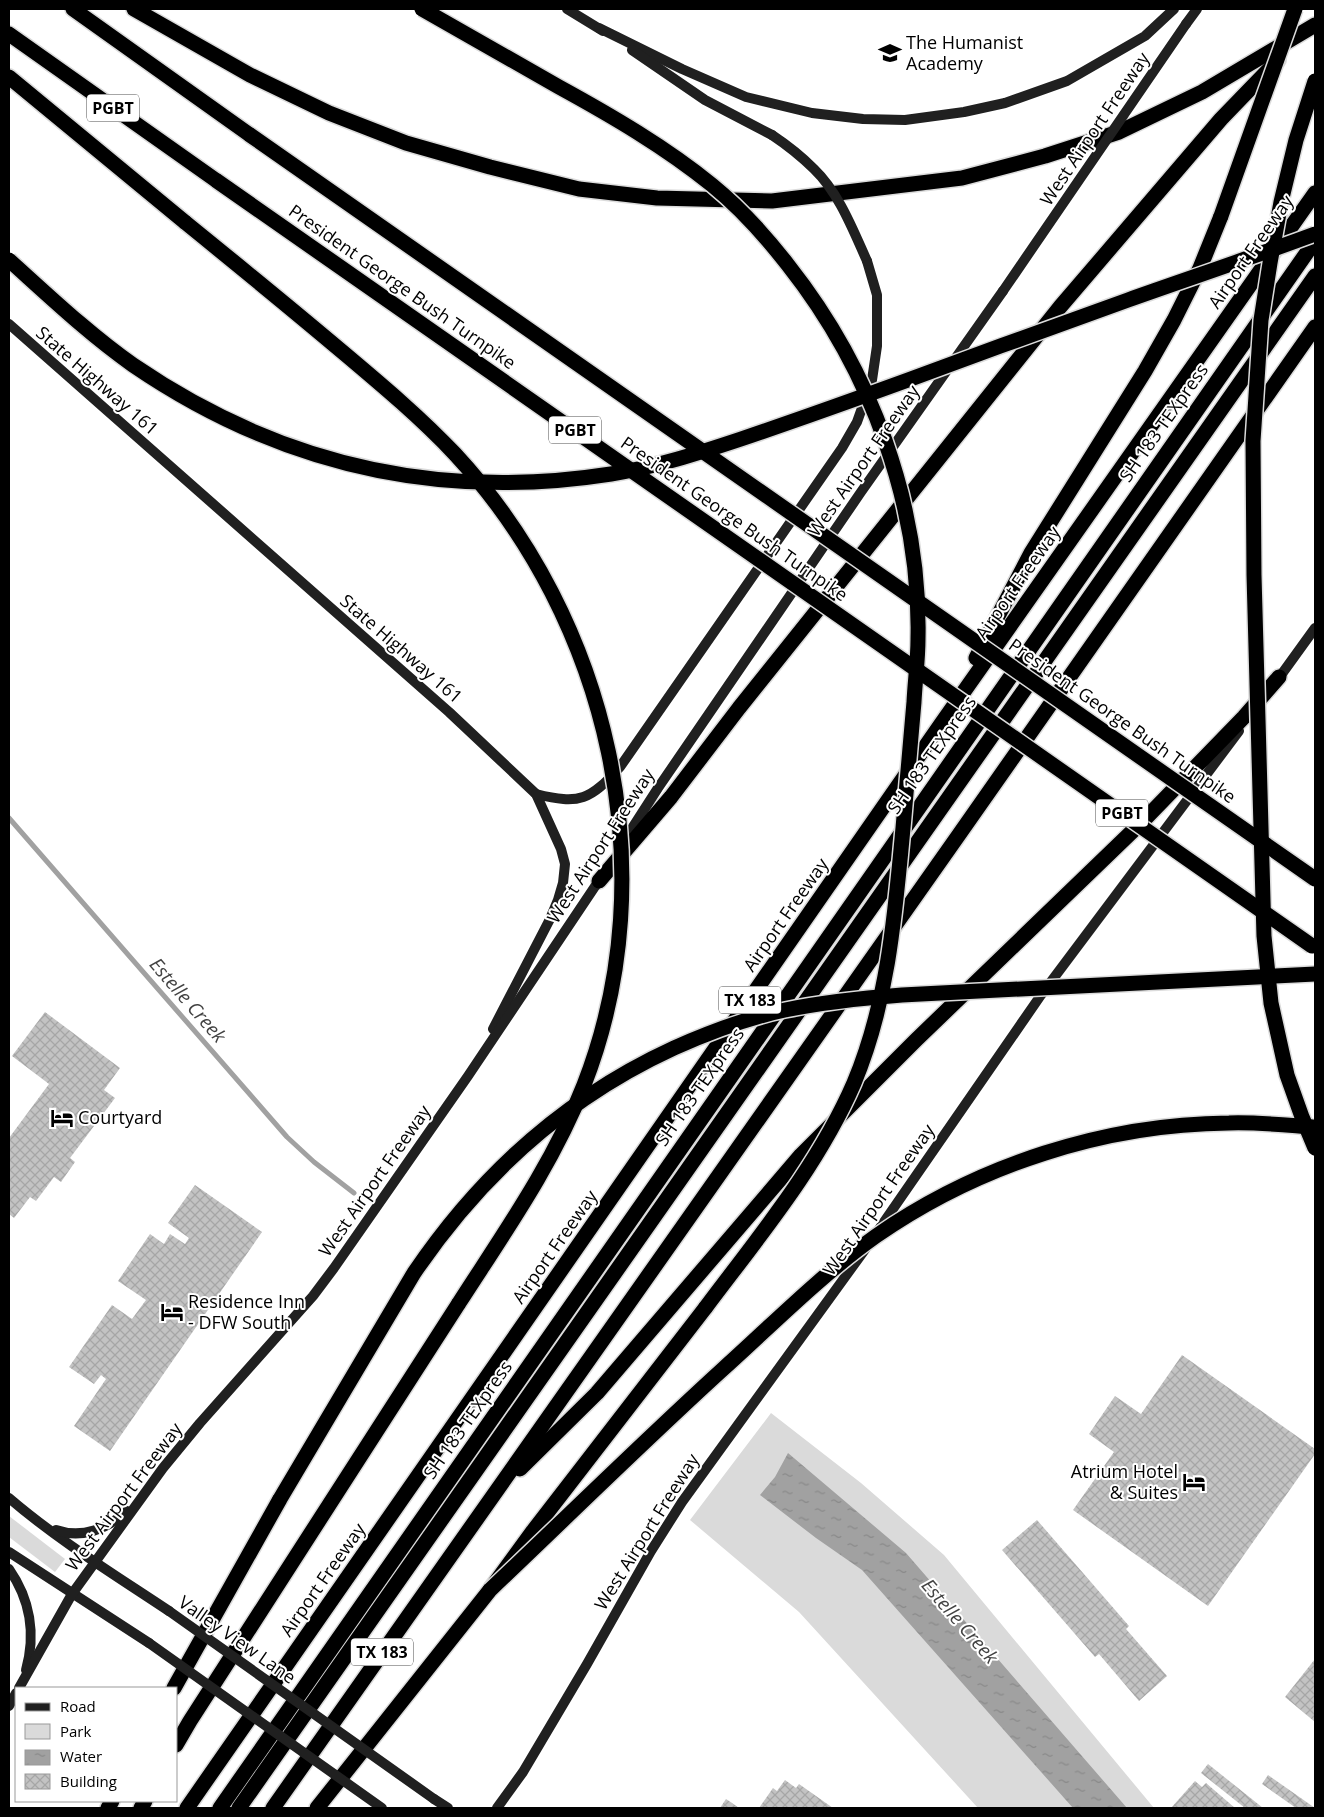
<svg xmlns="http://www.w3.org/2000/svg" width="1324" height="1817" viewBox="0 0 1324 1817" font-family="'Open Sans',sans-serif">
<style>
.green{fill:#dadada}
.water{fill:url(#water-ripples)}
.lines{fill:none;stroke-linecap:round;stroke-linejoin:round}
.stream{stroke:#a1a1a1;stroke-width:5}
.building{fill:url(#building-cross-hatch)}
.motorway-casing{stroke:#dbdbdb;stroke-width:18}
.secondary{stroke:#202020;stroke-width:10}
.motorway{stroke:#000;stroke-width:15}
.motorway-bridge-casing{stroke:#dbdbdb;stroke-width:18;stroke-linecap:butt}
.secondary-bridge{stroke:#202020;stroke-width:10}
.motorway-bridge{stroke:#000;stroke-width:15}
.labels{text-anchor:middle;stroke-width:4;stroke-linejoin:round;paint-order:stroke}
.shield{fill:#fff;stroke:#4c4c4c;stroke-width:1}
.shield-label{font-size:16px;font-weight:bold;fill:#000}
.poi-label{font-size:18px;fill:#000;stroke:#fff;text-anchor:start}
.street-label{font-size:18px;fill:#000;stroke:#fff}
.water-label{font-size:19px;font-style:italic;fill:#424242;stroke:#fff}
</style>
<defs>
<pattern id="water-ripples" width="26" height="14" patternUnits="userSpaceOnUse" patternTransform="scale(1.25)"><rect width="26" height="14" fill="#a1a1a1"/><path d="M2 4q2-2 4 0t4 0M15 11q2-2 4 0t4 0" fill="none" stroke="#898989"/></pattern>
<pattern id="building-cross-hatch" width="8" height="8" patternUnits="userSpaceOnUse" patternTransform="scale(1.25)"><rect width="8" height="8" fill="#c3c3c3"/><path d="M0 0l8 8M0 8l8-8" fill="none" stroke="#a6a6a6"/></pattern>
</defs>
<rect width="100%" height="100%" fill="#fff"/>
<g class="green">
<path d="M771,1413L861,1483L944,1555L1154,1808H978L799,1612L690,1520Z"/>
<path d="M9,1516L65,1559L55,1572L9,1537Z"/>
</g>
<path class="water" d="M788,1453L906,1553L1127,1808H1073L862,1570L816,1538L760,1495L775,1477Z"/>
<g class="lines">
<path class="stream" d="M9,818L287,1137L314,1162L354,1193"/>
</g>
<g class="building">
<path d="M45,1012L120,1068L104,1090L115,1098L70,1158L75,1162L61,1182L54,1177L36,1201L30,1197L14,1218L9,1214V1138L49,1084L12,1056Z"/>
<path d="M195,1185L262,1232L110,1451L74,1426L106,1379L101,1375L94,1384L69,1367L112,1305L132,1319L146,1300L118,1281L150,1234L164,1244L170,1234L185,1244L189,1238L168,1223Z"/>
<path d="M1182,1355L1315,1449V1454L1208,1606L1073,1510L1114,1452L1089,1434L1115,1396L1141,1414Z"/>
<path d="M1037,1520L1129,1626L1126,1629L1167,1676L1139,1701L1099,1654L1095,1657L1002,1550Z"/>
<path d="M1315,1659V1722L1285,1697Z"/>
<path d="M1208,1764L1263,1808H1245L1201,1773Z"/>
<path d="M1268,1775L1315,1808H1296L1262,1784Z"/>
<path d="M785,1780L796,1788L799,1784L833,1808H759L773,1788L777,1791Z"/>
<path d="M1195,1781L1202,1787L1206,1783L1235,1808H1171Z"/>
<path d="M726,1799L732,1803L739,1808H720Z"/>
</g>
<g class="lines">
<defs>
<g id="motorway">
<path d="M73,9L250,135"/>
<path d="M134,9L250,75L329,113L406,143L490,167L579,189L657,198L772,201L962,178L1045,156L1119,132L1202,92L1315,25"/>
<path d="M9,34L217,181"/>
<path d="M9,77L186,223"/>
<path d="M976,658L1031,553L1145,371L1174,320L1200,268L1221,216"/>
<path d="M599,881L671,797L739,708L1060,307L1221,119L1278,60"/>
<path d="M520,1469L597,1393L801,1155L916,1040L1142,822L1244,717L1279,677"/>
<path d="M174,1688L280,1499"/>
<path d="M176,1745L190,1721L459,1303"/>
<path d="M108,1808L112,1801"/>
<path d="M141,1808L145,1801"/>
<path d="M187,1808L941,724L1315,193"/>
<path d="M220,1808L1315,241"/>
<path d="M239,1808L1315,276"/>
<path d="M273,1808L958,836L1315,327"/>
<path d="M317,1808L490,1590L533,1531L706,1307"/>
</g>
</defs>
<use href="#motorway" class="motorway-casing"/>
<g class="secondary">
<path d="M567,9L603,31"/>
<path d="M1186,24L1197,9"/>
<path d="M599,28L682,69L746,97L812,113L863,119L905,120L964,112L1005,103L1067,81L1145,36L1174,9"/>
<path d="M632,50L705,100L772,135"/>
<path d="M9,324L449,712L536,794L561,849L565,864L563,883L558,900L550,919L493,1029"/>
<path d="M1276,682L1315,628"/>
<path d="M536,794C580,805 590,800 620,767L842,448L857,422L872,380L877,346V295L867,261"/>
<path d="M620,847L658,788L861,492L1003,291"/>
<path d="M877,1232L1041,995L1239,731"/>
<path d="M9,1498C58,1540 115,1575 169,1611"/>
<path d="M56,1530C82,1539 107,1529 127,1511"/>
<path d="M9,1552L149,1643"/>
<path d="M9,1569C30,1599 36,1634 26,1670"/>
<path d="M19,1688L72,1594L163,1468L200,1423L313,1296L334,1268L468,1076L602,876"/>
<path d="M9,1706L16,1693"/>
<path d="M434,1799L448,1808"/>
<path d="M497,1808L523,1772L587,1664L651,1551L682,1502L866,1248"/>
</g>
<use href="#motorway" class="motorway"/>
<defs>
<g id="motorway-bridge">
<path d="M422,9C467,35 513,61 559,87C612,116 665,147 712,185C739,207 767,238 788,265C871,370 921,505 918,639C918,660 915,681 914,702C910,744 907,786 903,828C895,915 888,1002 854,1083C818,1166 760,1235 706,1307"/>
<path d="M1315,81L1296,140L1281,202L1270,263L1261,320L1253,441L1254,575L1264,936L1271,1003L1287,1075L1302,1117L1315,1148"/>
<path d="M250,135L1315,879"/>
<path d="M217,181L1312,946"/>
<path d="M1221,216L1295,9"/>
<path d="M186,223C239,266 293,310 345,354C383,386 421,418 455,454C609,620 667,872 584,1085C553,1164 504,1233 459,1303"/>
<path d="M9,260C49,296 89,334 133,365C278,464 438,501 611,474C656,467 699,453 741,439C797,420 853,400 908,380C981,353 1055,326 1128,300C1190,278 1253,257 1315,234"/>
<path d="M280,1499L414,1273C481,1174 565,1098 674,1048C710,1032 747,1018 785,1010C824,1002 863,998 902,995L1315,974"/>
<path d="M490,1590C568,1516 644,1441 723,1369C773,1324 821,1275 876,1236C978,1165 1105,1124 1229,1123C1257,1122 1285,1125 1313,1127"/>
</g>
</defs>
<use href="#motorway-bridge" class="motorway-bridge-casing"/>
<g class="secondary-bridge">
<path d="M772,135C787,145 801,156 814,169C839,193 853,230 867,261"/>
<path d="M1003,291L1186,24"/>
<path d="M169,1611L434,1799"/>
<path d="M149,1643L382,1808"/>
</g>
<use href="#motorway-bridge" class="motorway-bridge"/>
</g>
<defs>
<symbol id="school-bare" viewBox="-9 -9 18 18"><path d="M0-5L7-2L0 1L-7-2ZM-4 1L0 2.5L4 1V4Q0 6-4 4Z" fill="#000" stroke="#fff" stroke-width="2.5" paint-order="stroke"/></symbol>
<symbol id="hotel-bare" viewBox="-9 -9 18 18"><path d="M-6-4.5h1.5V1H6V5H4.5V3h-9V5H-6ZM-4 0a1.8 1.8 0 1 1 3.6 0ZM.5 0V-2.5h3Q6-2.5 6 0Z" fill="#000" stroke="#fff" stroke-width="2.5" paint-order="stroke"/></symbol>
</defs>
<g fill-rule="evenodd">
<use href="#school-bare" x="874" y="37" width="32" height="32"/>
<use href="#hotel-bare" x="46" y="1102" width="32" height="32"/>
<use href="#hotel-bare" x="156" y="1296" width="32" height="32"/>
<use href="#hotel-bare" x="1178" y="1466" width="32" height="32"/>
</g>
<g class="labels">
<g class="shield">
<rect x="87" y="94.5" width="52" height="27" rx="4"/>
<rect x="549" y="416.5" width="52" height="27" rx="4"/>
<rect x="1096" y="799.5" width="52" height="27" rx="4"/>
<rect x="719" y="986.5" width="62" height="27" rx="4"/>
<rect x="351" y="1638.5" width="62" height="27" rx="4"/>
</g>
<g class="shield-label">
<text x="113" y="114">PGBT</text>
<text x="575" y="436">PGBT</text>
<text x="1122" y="819">PGBT</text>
<text x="750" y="1006">TX 183</text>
<text x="382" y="1658">TX 183</text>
</g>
<g class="poi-label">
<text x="906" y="49">The Humanist<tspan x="906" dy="21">Academy</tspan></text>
<text x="78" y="1124">Courtyard</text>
<text x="188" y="1308">Residence Inn<tspan x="188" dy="21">- DFW South</tspan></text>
<text x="1178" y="1478" text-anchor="end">Atrium Hotel<tspan x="1178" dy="21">&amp; Suites</tspan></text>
</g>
<g class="street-label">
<text transform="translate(1095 129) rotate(-56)" y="6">West Airport Freeway</text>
<text transform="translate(1251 252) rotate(-55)" y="6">Airport Freeway</text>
<text transform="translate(402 287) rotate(35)" y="6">President George Bush Turnpike</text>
<text transform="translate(97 381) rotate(41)" y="6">State Highway 161</text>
<text transform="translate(1164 423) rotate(-55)" y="6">SH 183 TEXpress</text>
<text transform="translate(864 461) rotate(-55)" y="6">West Airport Freeway</text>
<text transform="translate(734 519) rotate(35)" y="6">President George Bush Turnpike</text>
<text transform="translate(1018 583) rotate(-55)" y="6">Airport Freeway</text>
<text transform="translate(401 649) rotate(41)" y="6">State Highway 161</text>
<text transform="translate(1122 721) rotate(35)" y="6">President George Bush Turnpike</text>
<text transform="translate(932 755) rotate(-55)" y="6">SH 183 TEXpress</text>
<text transform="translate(601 846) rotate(-57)" y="6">West Airport Freeway</text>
<text transform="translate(786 915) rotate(-55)" y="6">Airport Freeway</text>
<text transform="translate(700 1087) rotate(-55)" y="6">SH 183 TEXpress</text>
<text transform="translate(375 1181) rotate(-55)" y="6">West Airport Freeway</text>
<text transform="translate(879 1200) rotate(-55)" y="6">West Airport Freeway</text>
<text transform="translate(555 1247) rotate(-55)" y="6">Airport Freeway</text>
<text transform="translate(468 1420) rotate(-55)" y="6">SH 183 TEXpress</text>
<text transform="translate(124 1497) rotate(-53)" y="6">West Airport Freeway</text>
<text transform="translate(647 1532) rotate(-58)" y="6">West Airport Freeway</text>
<text transform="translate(323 1580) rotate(-55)" y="6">Airport Freeway</text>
<text transform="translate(237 1640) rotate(35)" y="6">Valley View Lane</text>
</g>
<g class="water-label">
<text transform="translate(188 1000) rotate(49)" y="7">Estelle Creek</text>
<text transform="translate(960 1621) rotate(49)" y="7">Estelle Creek</text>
</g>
</g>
<rect width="1324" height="1817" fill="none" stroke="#000000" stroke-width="20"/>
<rect x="15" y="1687" width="162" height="115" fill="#ffffff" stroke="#999999"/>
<rect x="25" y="1703" width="25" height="8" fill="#202020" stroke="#999999"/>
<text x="60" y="1712" font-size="15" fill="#000000">Road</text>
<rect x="25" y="1724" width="25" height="15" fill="#dadada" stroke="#999999"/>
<text x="60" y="1737" font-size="15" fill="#000000">Park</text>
<rect x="25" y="1750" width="25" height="15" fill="url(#water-ripples)" stroke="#999999"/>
<text x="60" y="1762" font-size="15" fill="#000000">Water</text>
<rect x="25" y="1774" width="25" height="15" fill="url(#building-cross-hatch)" stroke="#999999"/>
<text x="60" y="1787" font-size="15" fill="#000000">Building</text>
</svg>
